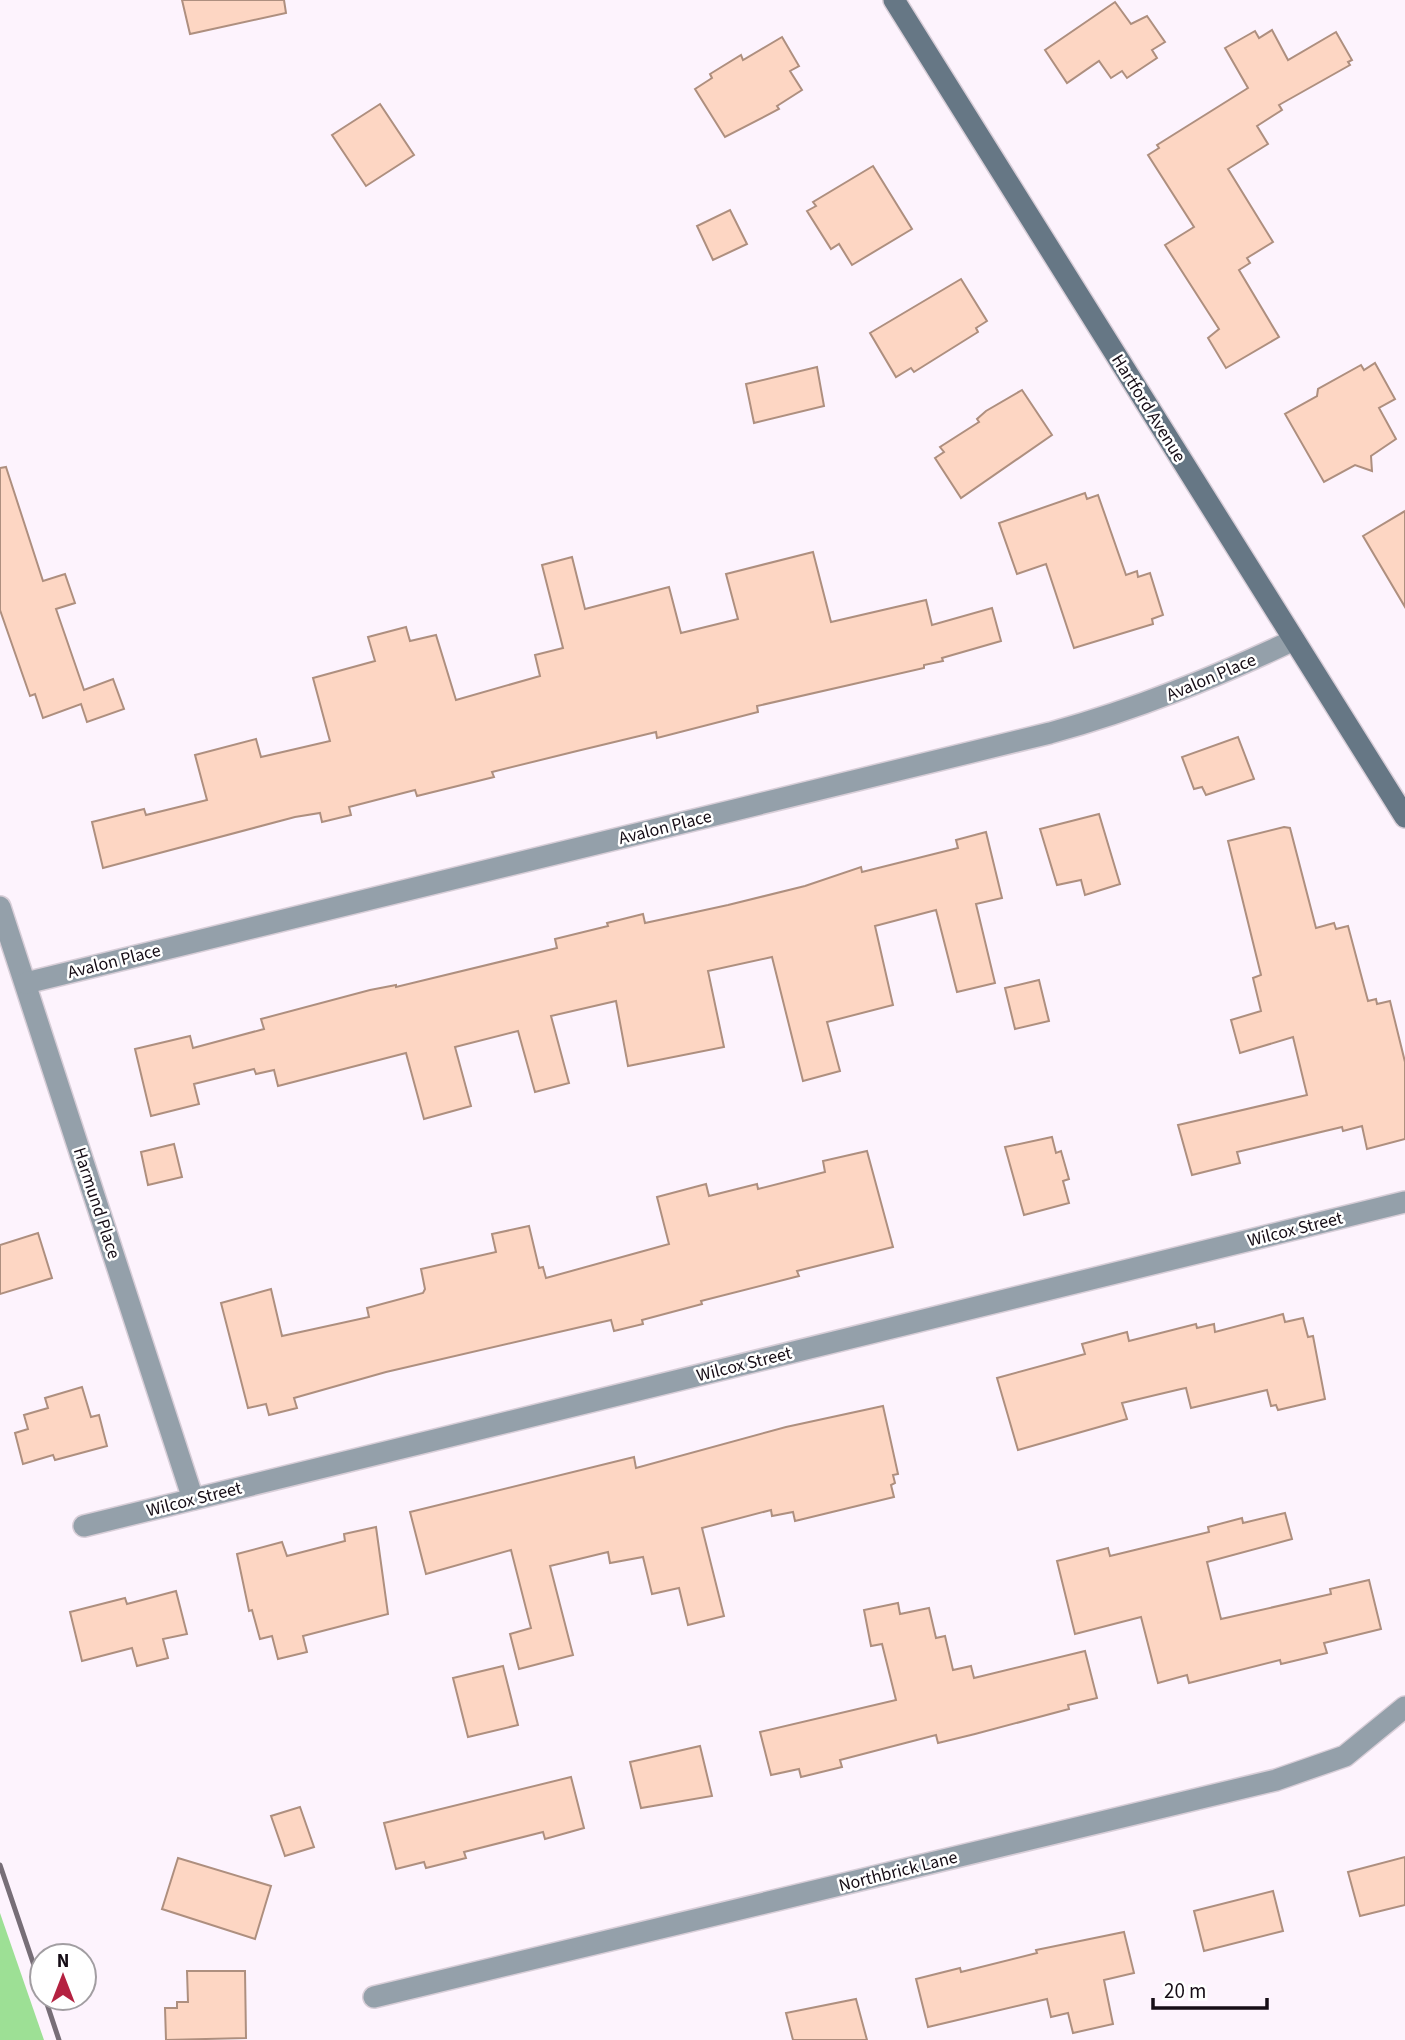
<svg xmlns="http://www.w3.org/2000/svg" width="1405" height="2040" viewBox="0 0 1405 2040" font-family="'Source Sans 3',sans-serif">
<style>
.green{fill:#9de095}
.building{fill:#fdd6c3;stroke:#ae8f7f;stroke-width:2}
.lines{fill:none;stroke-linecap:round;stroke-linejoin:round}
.street-casing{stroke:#d8ced8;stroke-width:24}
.secondary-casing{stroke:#d8ced8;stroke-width:24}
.street{stroke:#94a0aa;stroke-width:21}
.secondary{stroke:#667785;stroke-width:21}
.rail{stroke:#776e77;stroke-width:5}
.labels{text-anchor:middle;stroke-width:5;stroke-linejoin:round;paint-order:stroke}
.street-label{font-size:18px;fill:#160d16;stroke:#fff}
</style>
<rect width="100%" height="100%" fill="#fdf3fd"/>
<path class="green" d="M0,1913L44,2040H0Z"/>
<g class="building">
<path d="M182,0H284L286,13L190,34Z"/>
<path d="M1115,2L1131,24L1147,16L1165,42L1152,50L1157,58L1127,78L1122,71L1111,78L1099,61L1067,83L1045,50Z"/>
<path d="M1272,30L1288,60L1336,32L1352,60L1348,62L1350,65L1279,105L1282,110L1257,126L1268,144L1228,169L1273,242L1247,258L1250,263L1239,270L1279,337L1226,368L1208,338L1219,329L1165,245L1194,227L1148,155L1159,148L1157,145L1248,88L1225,48L1255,31L1259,38Z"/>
<path d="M782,37L799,66L790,71L802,90L777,106L779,109L725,137L695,89L712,78L710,74L741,55L743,60Z"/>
<path d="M380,104L414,155L366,186L332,135Z"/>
<path d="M873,166L912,229L852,265L839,244L831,249L807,211L816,206L813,202Z"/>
<path d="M730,210L747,244L713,260L697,226Z"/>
<path d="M961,279L987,321L976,328L978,332L914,372L911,368L896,377L870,333Z"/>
<path d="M1375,363L1395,399L1379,408L1396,439L1371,456L1372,471L1355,465L1324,482L1285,414L1317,396L1318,389L1361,365L1364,370Z"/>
<path d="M817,367L824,406L754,423L746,384Z"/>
<path d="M1022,390L1052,435L961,498L935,458L944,452L940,447L979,422L977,419L986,411Z"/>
<path d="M6,467L43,581L65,574L75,603L56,609L84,690L113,679L124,709L87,722L81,704L43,718L35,694L30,696L0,610V468Z"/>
<path d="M1085,493L1087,499L1098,495L1126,575L1137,571L1138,577L1150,573L1163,615L1152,619L1153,624L1074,648L1046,564L1017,574L999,523Z"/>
<path d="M1405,511V607L1363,536Z"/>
<path d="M813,552L831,622L926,600L932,625L992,608L1001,641L942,658L943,661L924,665V668L757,706L758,712L657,738L656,732L577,751L492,772L494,777L417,796L415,790L349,807L351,815L322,822L320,813L295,817L103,868L92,822L144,809L146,815L207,800L195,755L256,739L261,757L330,741L313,678L375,661L368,637L406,627L410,641L436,635L456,700L540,676L535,655L563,648L542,565L572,557L585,609L669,587L681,633L738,619L726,574Z"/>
<path d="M1238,737L1254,779L1206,795L1202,787L1194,789L1182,757Z"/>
<path d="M1099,814L1120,884L1085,895L1081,880L1057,885L1040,829Z"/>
<path d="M1284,827L1290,828L1316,928L1334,923L1336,929L1348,926L1368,1001L1376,999L1377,1004L1390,1001L1405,1062V1139L1367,1149L1362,1126L1343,1131L1342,1127L1237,1152L1240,1163L1192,1175L1178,1125L1307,1095L1293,1037L1240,1053L1231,1020L1261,1011L1253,978L1261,975L1228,841Z"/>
<path d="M986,832L1002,898L976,904L995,983L957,992L936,910L875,926L893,1005L827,1022L840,1071L803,1081L772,957L708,971L724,1047L628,1066L616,1001L551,1016L569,1083L535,1092L518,1031L455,1047L471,1106L424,1119L406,1053L278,1086L274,1070L256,1074L254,1069L194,1084L199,1104L151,1116L135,1049L190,1036L193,1048L264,1029L261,1019L370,990L396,985V987L557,948L555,939L608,926L607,923L643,914L645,923L728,905L805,886L861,867L862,872L958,848L956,840Z"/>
<path d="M1039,980L1049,1021L1015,1029L1005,988Z"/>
<path d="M1052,1137L1056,1153L1061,1151L1069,1179L1063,1181L1069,1203L1024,1215L1005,1147Z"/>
<path d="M174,1144L182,1177L148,1185L141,1152Z"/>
<path d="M867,1151L893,1247L797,1271L799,1276L701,1301L702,1304L642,1320L643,1324L614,1331L611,1320L386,1372L294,1398L297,1408L269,1415L266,1404L248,1408L221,1303L271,1289L282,1336L369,1317L367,1308L423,1293L425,1289L421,1269L496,1252L492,1234L529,1226L539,1268L543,1267L546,1278L669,1244L657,1197L706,1184L709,1196L757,1184L758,1189L825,1172L823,1161Z"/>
<path d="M38,1233L52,1278L0,1294V1245Z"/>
<path d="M1283,1314L1285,1322L1303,1318L1308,1337L1313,1336L1325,1399L1278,1410L1276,1405L1271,1406L1267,1390L1191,1408L1186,1388L1181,1389L1122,1403L1127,1419L1018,1450L997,1378L1085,1354L1082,1344L1127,1332L1129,1341L1196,1324L1197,1328L1214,1324L1215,1332Z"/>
<path d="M82,1387L91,1417L99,1415L107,1446L55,1460L53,1455L23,1464L15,1433L28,1429L24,1415L48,1408L45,1398Z"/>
<path d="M883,1406L898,1474L893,1475L895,1483L891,1485L894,1497L795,1521L793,1512L772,1516L771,1510L702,1528L724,1616L688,1625L679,1588L652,1594L643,1557L610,1563L608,1552L550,1566L573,1655L519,1669L510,1634L531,1628L511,1550L426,1574L410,1512L634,1457L636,1468L786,1427Z"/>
<path d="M1285,1513L1292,1539L1207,1562L1221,1619L1331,1594L1330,1589L1369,1580L1381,1629L1324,1643L1327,1653L1281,1664L1280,1660L1189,1683L1187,1675L1158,1683L1141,1617L1075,1634L1057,1561L1108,1548L1110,1556L1209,1532L1208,1527L1242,1518L1243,1523Z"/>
<path d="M376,1527L388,1614L303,1636L307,1652L278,1659L272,1636L260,1639L252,1610L249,1611L237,1554L282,1542L287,1556L345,1541L344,1534Z"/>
<path d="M176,1591L187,1634L163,1639L168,1658L137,1666L132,1648L82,1661L70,1612L125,1598L127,1604Z"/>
<path d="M898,1603L900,1614L929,1608L936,1638L945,1636L953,1670L971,1666L974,1678L1085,1651L1097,1698L1068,1705L1069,1709L975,1734L938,1743L936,1735L840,1760L842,1767L801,1777L799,1769L771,1775L760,1732L896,1700L882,1644L871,1646L864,1610Z"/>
<path d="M503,1666L518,1725L468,1737L453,1678Z"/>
<path d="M700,1746L712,1796L641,1808L630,1762Z"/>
<path d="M571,1777L584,1828L545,1839L543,1832L464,1852L466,1858L426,1868L424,1862L396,1869L384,1823Z"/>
<path d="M300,1807L314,1847L285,1856L271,1816Z"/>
<path d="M1405,1857V1905L1360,1916L1348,1872Z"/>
<path d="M178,1858L271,1886L255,1939L162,1909Z"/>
<path d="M1273,1891L1283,1931L1204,1951L1194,1911Z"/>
<path d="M1124,1932L1134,1973L1104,1980L1113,2024L1073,2033L1068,2013L1051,2017L1047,1999L928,2027L916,1979L960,1968L961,1972L1037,1953L1036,1950Z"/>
<path d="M187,1971H245L246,2038L166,2040L165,2008H177V2002H188Z"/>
<path d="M856,1999L867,2040H793L786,2013Z"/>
</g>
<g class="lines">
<defs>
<g id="street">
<path d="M0,907L193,1499"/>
<path d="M26,983L1050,733C1137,709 1213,678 1294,640"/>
<path d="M84,1526L1405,1202"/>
<path d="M374,1997L1276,1780L1345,1756L1405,1707"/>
</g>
<path id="secondary" d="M894,0L1405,817"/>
</defs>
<use href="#street" class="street-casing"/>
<use href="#secondary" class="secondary-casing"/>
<use href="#street" class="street"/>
<use href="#secondary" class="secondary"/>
<g class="rail">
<path d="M0,1865L42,1989"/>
<path d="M45,1998L59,2040"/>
</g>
</g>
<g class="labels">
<g class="street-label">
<text transform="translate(1149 408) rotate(58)" y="6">Hartford Avenue</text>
<text transform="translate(1211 677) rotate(-23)" y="6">Avalon Place</text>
<text transform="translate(665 827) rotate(-14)" y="6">Avalon Place</text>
<text transform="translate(114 961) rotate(-14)" y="6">Avalon Place</text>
<text transform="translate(97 1203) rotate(72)" y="6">Harmund Place</text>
<text transform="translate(1295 1229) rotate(-14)" y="6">Wilcox Street</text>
<text transform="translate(744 1364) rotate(-14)" y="6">Wilcox Street</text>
<text transform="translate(194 1499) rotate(-14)" y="6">Wilcox Street</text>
<text transform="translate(898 1871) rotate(-14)" y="6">Northbrick Lane</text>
</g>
</g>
<g transform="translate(63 1977)"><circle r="33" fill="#ffffff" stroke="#a29ea2" stroke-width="2"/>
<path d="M0-5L12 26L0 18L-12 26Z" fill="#b42241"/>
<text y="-10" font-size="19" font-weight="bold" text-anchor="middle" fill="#160d16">N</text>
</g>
<path d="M1153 1998v10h114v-10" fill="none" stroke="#160d16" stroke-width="3.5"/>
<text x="1164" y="1998" font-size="21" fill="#160d16" stroke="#ffffff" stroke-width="5" paint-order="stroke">20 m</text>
</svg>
